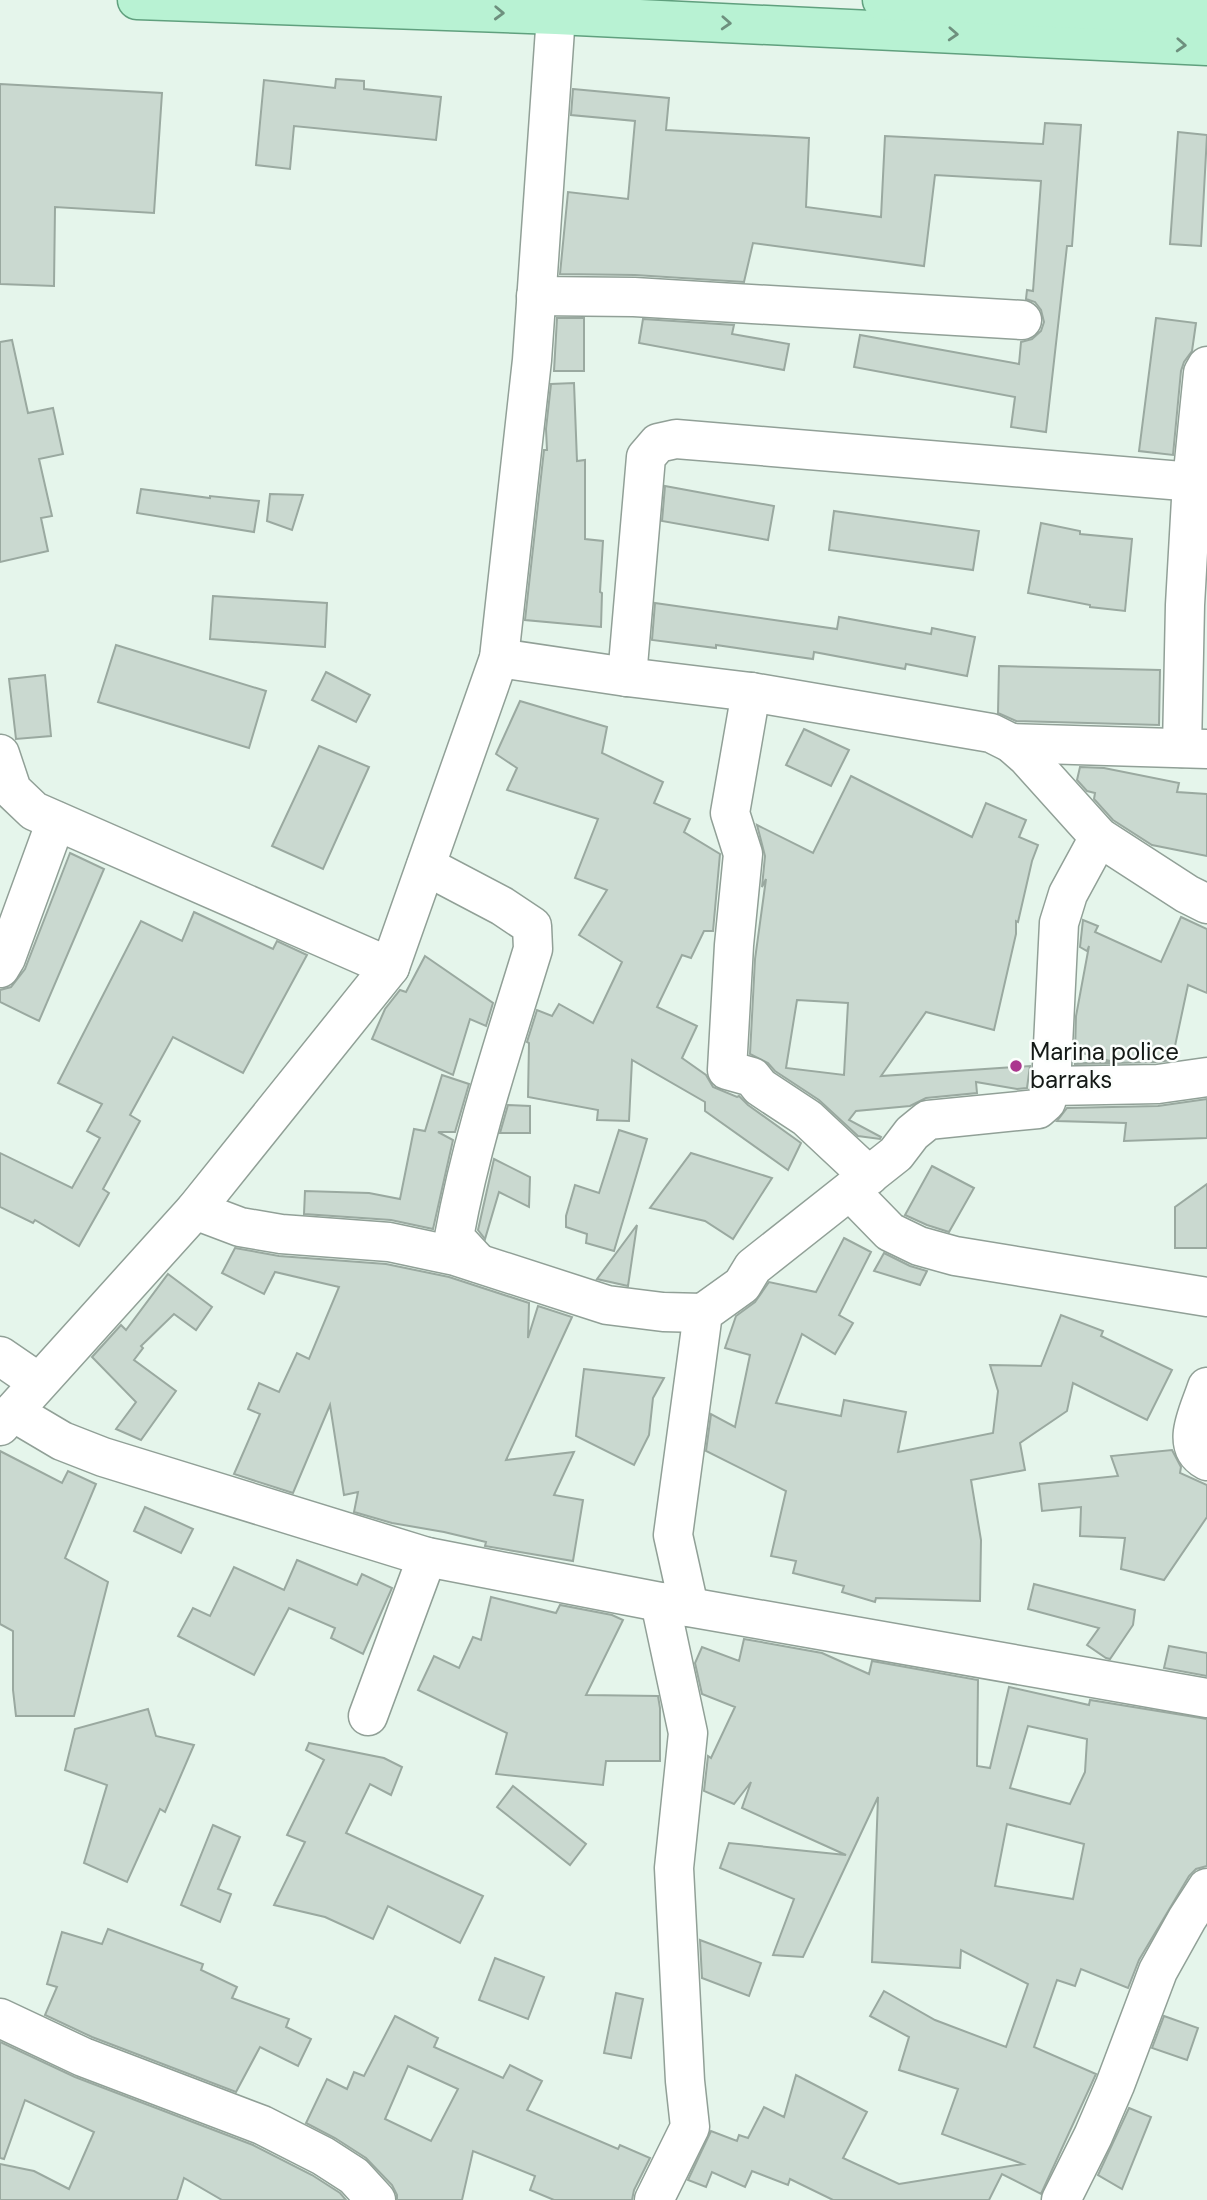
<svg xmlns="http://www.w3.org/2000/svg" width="1207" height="2200" viewBox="0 0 1207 2200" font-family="'DM Sans',sans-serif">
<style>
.building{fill:#cad9d0;stroke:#9aa9a0;stroke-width:2;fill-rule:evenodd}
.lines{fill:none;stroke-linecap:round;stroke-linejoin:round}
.minor-casing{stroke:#91a097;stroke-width:41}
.major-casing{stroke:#60a07e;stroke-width:41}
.minor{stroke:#fff;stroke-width:38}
.major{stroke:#b8f2d3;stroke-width:38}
.oneway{stroke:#6e907e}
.poi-dot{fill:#ab368e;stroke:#fbfefc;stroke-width:2.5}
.labels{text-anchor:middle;stroke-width:5;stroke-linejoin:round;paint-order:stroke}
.poi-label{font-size:24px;fill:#141916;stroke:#fbfefc;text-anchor:start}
</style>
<rect width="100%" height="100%" fill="#e5f5eb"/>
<g class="building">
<path d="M336,79L364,81V89L441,97L436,140L294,126L290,169L256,165L264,80L335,88Z"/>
<path d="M0,84L162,93L154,213L55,207L54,286L0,284Z"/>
<path d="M573,89L669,98L666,130L809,138L806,207L881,217L885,136L1043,144L1045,123L1081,125L1072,246H1067L1046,432L1011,427L1015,397L854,367L860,335L1019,364L1021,342L1032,339L1041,331L1044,322L1041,310L1035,302L1026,299L1027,290L1033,291L1041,181L935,175L924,266L753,243L744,282L635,275L560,274L568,192L628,199L635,121L571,115Z"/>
<path d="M1178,132L1207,135L1201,246L1170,244Z"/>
<path d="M557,318H584V371H554Z"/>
<path d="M1156,318L1196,323L1192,351L1184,362L1181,371L1173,455L1139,451Z"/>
<path d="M643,319L734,325L732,334L789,344L784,370L639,343Z"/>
<path d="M12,340L28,413L53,408L63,454L39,459L52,516L41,518L48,551L0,562V342Z"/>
<path d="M574,383L577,461L585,460V539L603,541L600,592L602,593L601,627L525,620L544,450H547L546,429L551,384Z"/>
<path d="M665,486L774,506L768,540L662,521Z"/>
<path d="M141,489L210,498V496L259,501L254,532L137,513Z"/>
<path d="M270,494L303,495L292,530L267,521Z"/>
<path d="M834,511L979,531L973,570L829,550Z"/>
<path d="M1041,523L1080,531V534L1132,539L1125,611L1090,607V605L1028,593Z"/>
<path d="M213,596L327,603L325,647L210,639Z"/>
<path d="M655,603L837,629L839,617L931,634L932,628L975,637L967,676L906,664L905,669L814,652L813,659L716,645V648L652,640Z"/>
<path d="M116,645L266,691L249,748L98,702Z"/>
<path d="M999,666L1160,670L1159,725L1016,721L998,713Z"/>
<path d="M326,672L370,695L356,722L312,700Z"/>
<path d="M45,675L51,736L16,739L9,679Z"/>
<path d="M520,701L607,727L602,753L663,782L654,803L690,819L684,832L720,854L713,931H704L691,958L682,955L657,1007L697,1026L682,1058L706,1075L713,1087L737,1097L739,1096L748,1105L801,1143L788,1170L705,1111V1102L632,1060L629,1121L597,1120L598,1110L528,1097L529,1043L527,1042L537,1010L552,1016L559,1004L593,1023L622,962L579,935L607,890L575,878L598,819L507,790L517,768L496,754Z"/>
<path d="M804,729L849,750L831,786L786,765Z"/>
<path d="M319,746L369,767L323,869L272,846Z"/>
<path d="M1080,767L1104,768L1179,783L1177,792L1207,794V856L1152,845L1113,820L1094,799L1095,793L1087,791L1077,780Z"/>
<path d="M851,776L972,837L986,803L1026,820L1019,837L1038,845L1032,861L1018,922L1016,921V934L994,1030L926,1012L881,1076L1030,1066L1027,1088L1017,1089L976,1082L977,1093L926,1098L910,1106L856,1111L849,1120L881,1137L880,1139L858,1136L819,1100L775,1071L768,1063L750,1054L755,959L766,879L762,887L765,856L757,825L813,853ZM797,1000L848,1003L844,1075L786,1068Z"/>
<path d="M70,853L104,869L39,1021L0,1002V990L11,987L25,969Z"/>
<path d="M194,912L273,949L277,941L307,955L243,1073L173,1037L130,1115L140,1121L103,1189L109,1193L79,1246L35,1220L33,1223L0,1207V1153L72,1188L100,1138L87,1131L102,1104L58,1083L141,921L182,941Z"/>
<path d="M1181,917L1207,929V993L1188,985L1172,1060L1156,1062L1074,1064L1110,1061L1075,1051L1076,1016L1089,946L1087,951L1080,947L1083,920L1098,926L1095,932L1161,962Z"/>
<path d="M425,956L493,1003L486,1026L470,1019L453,1075L372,1039L385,1009L400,990L406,992Z"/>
<path d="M442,1075L469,1084L455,1132H438L453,1140L433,1229L391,1220L304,1214L305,1191L369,1193L400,1199L414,1129L425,1131Z"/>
<path d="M1207,1099V1138L1124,1141L1126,1123L1057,1121L1067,1108L1158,1106Z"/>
<path d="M508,1105L530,1106V1133H500Z"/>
<path d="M619,1130L647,1139L614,1251L586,1243L587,1234L566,1227V1216L575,1185L599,1193Z"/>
<path d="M691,1153L772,1178L733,1239L705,1221L650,1208Z"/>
<path d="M494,1159L530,1177L529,1207L499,1192L485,1239L478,1230Z"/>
<path d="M932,1166L974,1188L949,1232L927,1225L905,1215Z"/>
<path d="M1207,1184V1248H1175V1207Z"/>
<path d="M637,1225L628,1286L597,1279Z"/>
<path d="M844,1238L871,1252L839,1315L853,1323L835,1354L802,1334L776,1403L841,1416L844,1400L906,1412L898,1452L993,1433L998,1391L990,1365L1041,1366L1061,1315L1103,1331L1101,1336L1172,1370L1147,1420L1073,1383L1067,1411L1020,1443L1025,1470L971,1480L981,1540L980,1601L876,1598L875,1602L842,1592L844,1586L793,1573L796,1561L771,1556L786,1491L706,1451L711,1414L735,1427L750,1355L725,1348L736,1316L755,1302L769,1282L816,1292Z"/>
<path d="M235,1248L279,1256L386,1264L449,1277L529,1303L528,1338L538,1306L572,1317L506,1460L574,1452L554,1495L583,1500L573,1561L485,1546L486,1542L444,1532L392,1523L354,1512L358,1492L344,1495L330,1405L293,1493L234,1474L260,1414L248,1409L259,1383L279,1392L297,1353L309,1359L339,1287L275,1272L264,1294L222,1273Z"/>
<path d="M884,1253L910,1266L927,1271L920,1285L874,1271Z"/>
<path d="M168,1274L212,1307L196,1330L174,1314L141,1346L143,1348L134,1360L176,1391L141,1440L116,1429L136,1402L92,1357L121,1325L126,1330Z"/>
<path d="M584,1369L664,1378L653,1398L649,1435L634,1465L576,1436Z"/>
<path d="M1172,1450L1181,1467L1180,1473L1207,1485V1517L1164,1580L1121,1569L1125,1538L1080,1536L1081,1507L1042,1511L1039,1484L1118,1476L1111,1456Z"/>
<path d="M0,1451L62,1483L68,1471L96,1484L65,1558L108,1582L74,1716H16L13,1690V1631L0,1624Z"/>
<path d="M145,1507L193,1529L181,1553L134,1531Z"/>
<path d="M297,1560L357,1585L362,1574L392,1588L363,1654L331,1638L335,1628L289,1608L254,1675L178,1636L193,1608L210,1616L234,1567L284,1590Z"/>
<path d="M1034,1584L1135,1610L1133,1625L1110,1659L1106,1658L1087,1645L1099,1628L1028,1609Z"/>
<path d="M491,1597L556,1613L560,1605L612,1615L623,1620L586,1695L658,1696L660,1708V1761H606L603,1785L496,1774L507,1733L418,1690L434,1656L459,1668L473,1637L481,1640Z"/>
<path d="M744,1639L822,1653L869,1674L872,1661L978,1680L977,1766L990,1768L1009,1687L1089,1705L1090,1700L1207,1719V1866L1196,1869L1189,1876L1139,1960L1128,1988L1081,1969L1075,1986L1057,1980L1034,2047L1096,2074L1041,2194L1002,2174L989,2200H833L790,2179L788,2185L752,2171L745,2187L712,2172L706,2187L688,2180L711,2131L737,2141L739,2135L748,2138L764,2107L784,2117L796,2075L867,2112L843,2158L899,2184L1023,2164L942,2134L958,2089L899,2070L909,2037L870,2016L884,1991L935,2020L1006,2047L1028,1984L961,1950L960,1968L872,1962L878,1797L803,1957L773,1955L794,1899L720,1868L729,1843L846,1855L742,1808L751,1782L734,1804L704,1791L708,1756L711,1758L735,1707L702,1694L695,1663L702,1647L739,1661ZM1028,1726L1087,1739L1085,1772L1070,1804L1010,1788ZM1007,1824L1084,1844L1073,1899L995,1886Z"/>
<path d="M1169,1646L1207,1653V1676L1164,1668Z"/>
<path d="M148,1709L156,1736L194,1745L165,1812L160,1809L127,1882L84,1863L107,1785L65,1770L75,1729Z"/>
<path d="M309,1743L384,1758L402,1767L391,1795L370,1784L346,1833L483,1896L460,1943L388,1906L373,1939L325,1917L274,1905L305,1842L287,1835L324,1760L306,1750Z"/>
<path d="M513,1786L586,1844L570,1865L497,1807Z"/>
<path d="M213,1825L240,1837L218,1889L231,1894L220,1922L181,1905Z"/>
<path d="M108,1929L203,1964L201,1970L237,1987L232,1998L289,2019L286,2027L311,2039L298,2066L260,2047L236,2092L92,2037L45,2015L57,1987L47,1984L62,1932L102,1944Z"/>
<path d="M700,1940L761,1963L749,1996L702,1978Z"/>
<path d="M495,1958L544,1977L528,2019L479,2000Z"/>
<path d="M616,1993L643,1999L631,2058L604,2053Z"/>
<path d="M395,2016L438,2038L434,2047L503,2078L510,2065L542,2081L527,2110L618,2149L620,2145L650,2158L634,2190L632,2200H554L530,2190L535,2176L473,2151L462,2200H397V2195L392,2185L366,2158L335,2138L306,2123L327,2079L347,2089L354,2072L364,2076ZM408,2066L458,2089L431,2141L385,2119Z"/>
<path d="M1164,2016L1198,2028L1187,2060L1152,2048Z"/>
<path d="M0,2042L75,2077L253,2145L312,2175L340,2193L346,2200H222L184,2178L177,2200H0V2164L34,2171L69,2189L94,2132L25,2100L4,2159L0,2158Z"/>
<path d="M1129,2108L1151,2117L1122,2189L1098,2175Z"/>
</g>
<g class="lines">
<defs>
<g id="minor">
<path d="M536,296L634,297L1022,320"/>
<path d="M499,658L627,677L751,692L991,733L1011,743L1027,757L1099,837L1187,894L1207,904"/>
<path d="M627,677L646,457L658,443L676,439L1207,483"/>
<path d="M751,692L730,813L743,854L734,945L727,1070L752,1077L760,1087L807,1118L869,1176"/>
<path d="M1011,743L1207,749"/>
<path d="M1182,748L1185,605L1192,482L1203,373L1207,366"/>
<path d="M0,754L12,790L34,811L390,967"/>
<path d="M426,866L502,906L532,926L533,949C504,1044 472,1138 454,1237L478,1263"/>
<path d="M0,968L6,958L56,821"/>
<path d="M1051,1086L1158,1084L1207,1077"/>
<path d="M850,1191L890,1232L919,1246L955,1256L1207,1297"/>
<path d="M195,1210L240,1227L281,1234L389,1242L455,1256L607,1305L663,1312L703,1313"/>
<path d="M0,1356L38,1382"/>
<path d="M1207,1387C1199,1412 1179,1446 1207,1461"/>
<path d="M13,1412L62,1441L103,1457L427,1557L660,1602L1207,1698"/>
<path d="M0,1426L195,1210L390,967L499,658L532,360L556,15"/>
<path d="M689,1607L673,1535L703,1313L742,1285L753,1267L896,1154L912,1133L928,1120L1038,1109L1046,1102L1051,1086L1059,923L1068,894L1099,837"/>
<path d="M368,1716L427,1557"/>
<path d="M0,2018L83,2057L262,2125L323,2156L354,2176L376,2200"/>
<path d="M654,2200L690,2127L685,2081L674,1868L688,1733L660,1602"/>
<path d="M1061,2200L1093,2136L1115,2085L1158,1971L1187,1919L1207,1888"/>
</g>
<g id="major">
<path d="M137,0L556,15L1207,46"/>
<path d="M882,0L1207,15"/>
</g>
</defs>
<use href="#minor" class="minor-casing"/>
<use href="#major" class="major-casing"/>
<use href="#minor" class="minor"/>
<use href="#major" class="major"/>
</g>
<defs><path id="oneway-chevron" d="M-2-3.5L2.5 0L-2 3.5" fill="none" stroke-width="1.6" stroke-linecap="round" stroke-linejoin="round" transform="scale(1.75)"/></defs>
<g class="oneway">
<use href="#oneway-chevron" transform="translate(499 13) rotate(2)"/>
<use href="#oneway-chevron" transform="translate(726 23) rotate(3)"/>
<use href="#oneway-chevron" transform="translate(953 34) rotate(3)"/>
<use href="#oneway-chevron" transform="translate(1181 45) rotate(3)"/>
</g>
<circle class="poi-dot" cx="1016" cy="1066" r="7"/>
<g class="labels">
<g class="poi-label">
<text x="1030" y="1060">Marina police<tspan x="1030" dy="28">barraks</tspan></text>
</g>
</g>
</svg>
